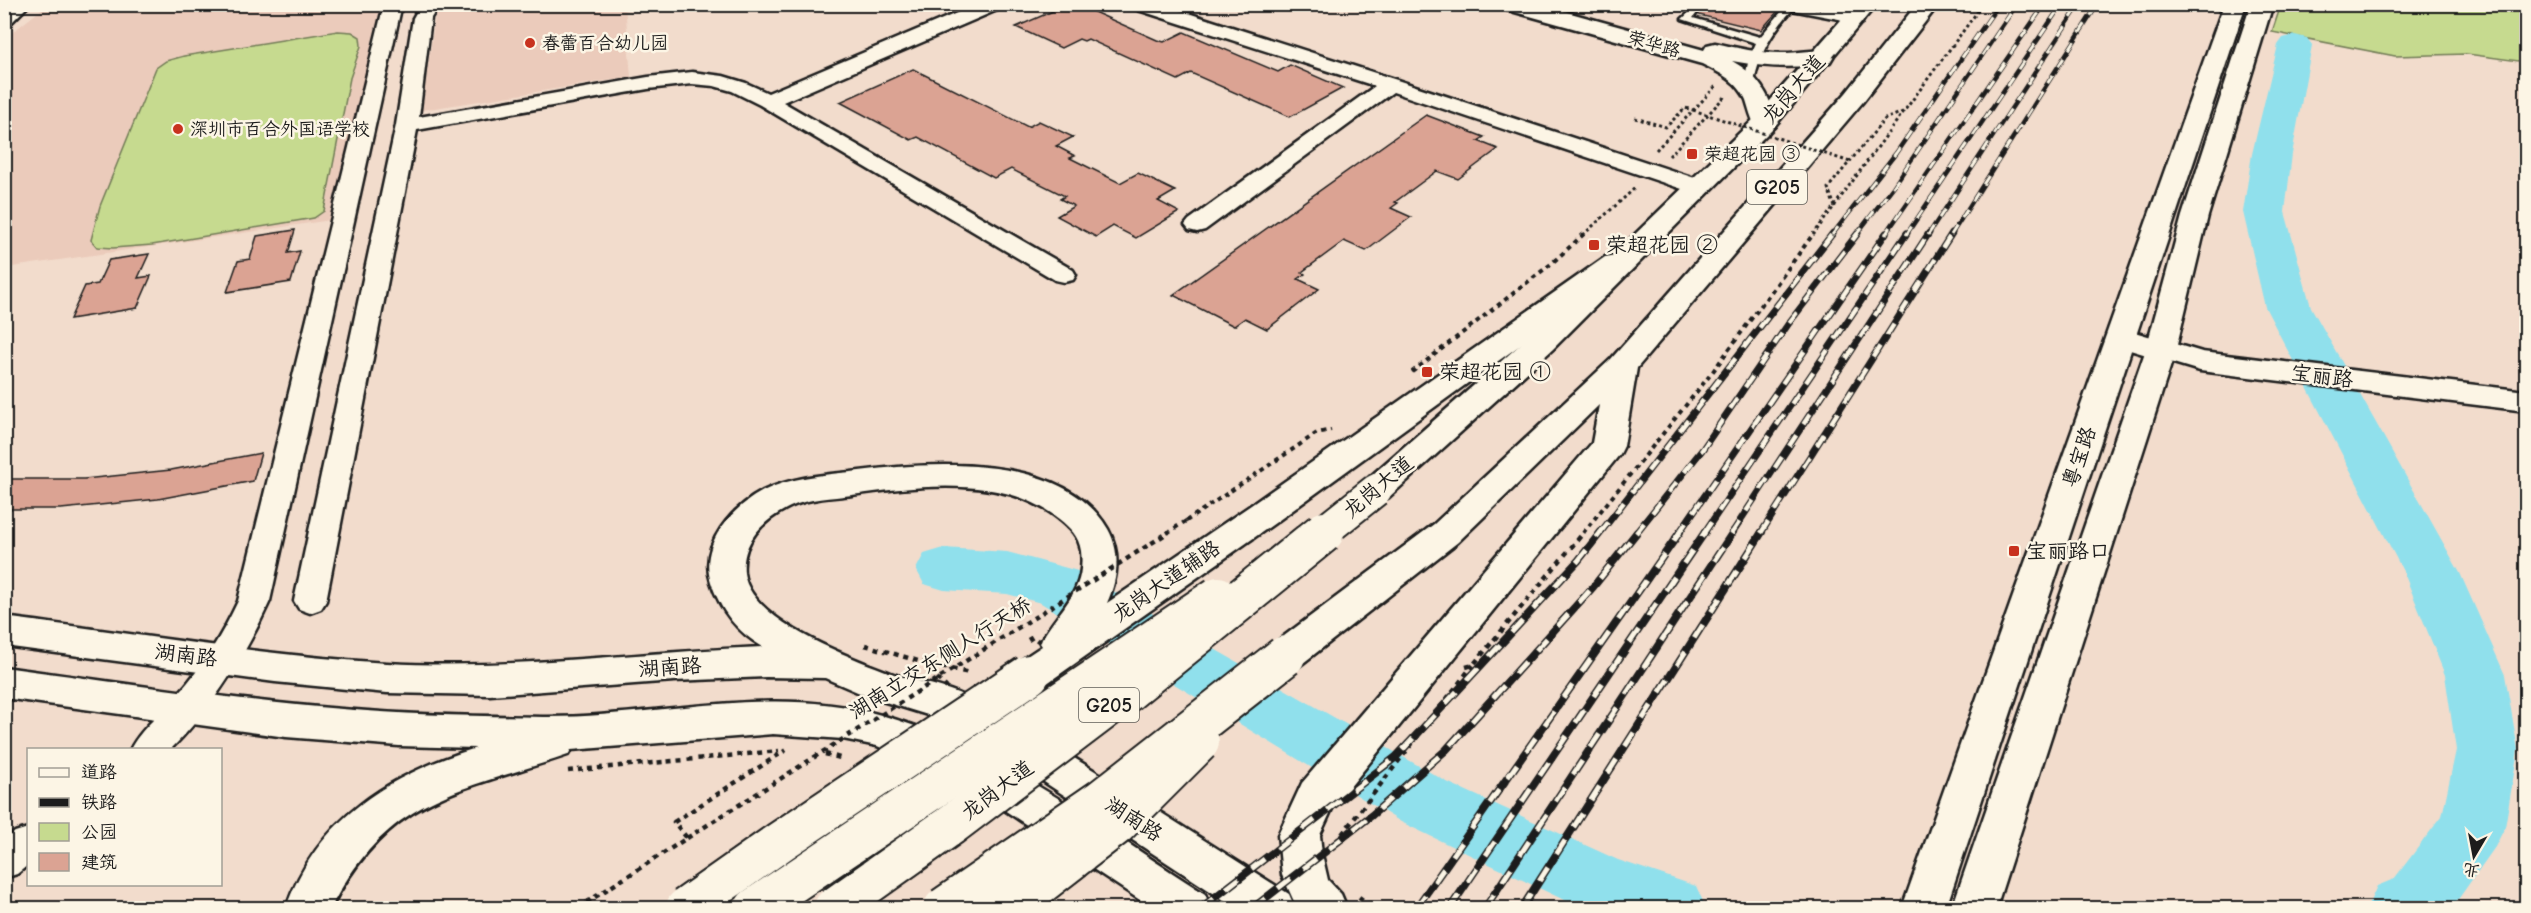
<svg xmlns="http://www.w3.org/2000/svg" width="2531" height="913" viewBox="0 0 2531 913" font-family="'Comic Neue','LXGW WenKai TC',sans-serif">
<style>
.built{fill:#ebcbbb}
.green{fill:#c6da8f;stroke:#717b56;stroke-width:1.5}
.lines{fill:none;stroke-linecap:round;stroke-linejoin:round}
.river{fill:#90e0ec;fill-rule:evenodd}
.building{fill:#dba393;stroke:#1c1c1c;stroke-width:1.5}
.service-casing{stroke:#1c1c1c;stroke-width:5}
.minor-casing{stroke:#1c1c1c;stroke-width:5}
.tertiary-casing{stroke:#1c1c1c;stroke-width:5}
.secondary-casing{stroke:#1c1c1c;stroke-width:5}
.trunk-casing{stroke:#1c1c1c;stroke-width:5}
.path-far2{stroke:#1c1c1c;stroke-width:3;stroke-dasharray:3 3;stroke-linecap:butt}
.path-far1{stroke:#1c1c1c;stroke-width:4;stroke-dasharray:4.5 4.5;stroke-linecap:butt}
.path{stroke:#1c1c1c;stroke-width:4.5;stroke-dasharray:5 5;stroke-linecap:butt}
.service{fill:#fcf5e5;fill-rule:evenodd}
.minor{fill:#fcf5e5;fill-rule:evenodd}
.tertiary{fill:#fcf5e5;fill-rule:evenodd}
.secondary{fill:#fcf5e5;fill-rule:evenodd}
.trunk{fill:#fcf5e5;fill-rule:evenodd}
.rail-far2-casing{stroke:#1c1c1c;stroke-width:4.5}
.rail-far1-casing{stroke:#1c1c1c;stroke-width:7}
.rail-casing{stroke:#1c1c1c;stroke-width:8}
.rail-far2{stroke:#fcf5e5;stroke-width:3;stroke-dasharray:10;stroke-linecap:butt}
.rail-far1{stroke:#fcf5e5;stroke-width:4.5;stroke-dasharray:13;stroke-linecap:butt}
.rail{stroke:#fcf5e5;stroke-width:5;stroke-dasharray:16;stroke-linecap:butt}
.secondary-bridge-casing{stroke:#1c1c1c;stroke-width:44;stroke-linecap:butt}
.primary-bridge-casing{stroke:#1c1c1c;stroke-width:44;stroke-linecap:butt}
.trunk-bridge-far1-casing{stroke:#1c1c1c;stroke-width:35;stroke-linecap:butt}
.trunk-bridge-casing{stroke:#1c1c1c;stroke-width:44;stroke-linecap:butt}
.path-bridge-far2{stroke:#1c1c1c;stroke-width:3;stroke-dasharray:3 3;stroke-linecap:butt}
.path-bridge-far1{stroke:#1c1c1c;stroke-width:4;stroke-dasharray:4.5 4.5;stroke-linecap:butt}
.path-bridge{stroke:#1c1c1c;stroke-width:4.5;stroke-dasharray:5 5;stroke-linecap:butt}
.secondary-bridge{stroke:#fcf5e5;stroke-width:40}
.primary-bridge{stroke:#fcf5e5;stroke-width:40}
.trunk-bridge-far1{stroke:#fcf5e5;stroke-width:31}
.trunk-bridge{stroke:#fcf5e5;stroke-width:40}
.poi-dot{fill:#c8321e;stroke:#fcf5e5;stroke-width:2}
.labels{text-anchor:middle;stroke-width:5;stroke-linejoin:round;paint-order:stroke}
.far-poi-label{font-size:18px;fill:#1c1c1c;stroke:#fcf5e5;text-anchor:start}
.far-street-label{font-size:18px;fill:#1c1c1c;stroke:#fcf5e5}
.shield{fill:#fcf5e5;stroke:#5f5d58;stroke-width:1.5}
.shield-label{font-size:20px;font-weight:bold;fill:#1c1c1c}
.street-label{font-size:21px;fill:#1c1c1c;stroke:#fcf5e5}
.poi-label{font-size:21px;fill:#1c1c1c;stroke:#fcf5e5;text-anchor:start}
</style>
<rect width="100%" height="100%" fill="#f2dccc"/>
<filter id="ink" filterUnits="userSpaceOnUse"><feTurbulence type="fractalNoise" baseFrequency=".0167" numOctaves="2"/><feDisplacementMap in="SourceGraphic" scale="12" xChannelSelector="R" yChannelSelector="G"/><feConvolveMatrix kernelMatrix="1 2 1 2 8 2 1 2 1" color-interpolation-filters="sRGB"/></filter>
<g filter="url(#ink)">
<g class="built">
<path d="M467,4L625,5L631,77L422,110L436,9Z"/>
<path d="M47,5H381L331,220L5,268V38Z"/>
</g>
<g class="green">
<path d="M2281,5H2526V62L2467,54L2395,56L2272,32Z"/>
<path d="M338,31L352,32L360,37L361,46L350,78L324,211L314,218L152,245L113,248L97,247L91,240L100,206L156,68L166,61L184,56Z"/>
</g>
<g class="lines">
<g class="river">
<path d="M2295,35L2307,38L2312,45L2292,154L2285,212L2311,307L2460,573L2505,675L2518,750L2505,827L2495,847L2452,908H2367L2377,886L2394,879L2442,816L2456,750L2445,675L2404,573L2265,307L2243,212L2252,154L2278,45L2283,38Z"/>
<path d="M944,548L1007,552L1078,571L1447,782L1618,860L1696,886L1706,908H1581L1401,822L1041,603L1007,594L944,590L924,584L916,569L924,554Z"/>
</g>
</g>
<g class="building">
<path d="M1069,4H1076L1157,40L1164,42L1184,32L1278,72L1290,65L1343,88L1290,117L1191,73L1178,80L1088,39L1084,41L1079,39L1061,48L1016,27Z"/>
<path d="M1692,4H1751L1778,11L1761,30L1699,15L1698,11L1691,8Z"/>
<path d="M913,69L1028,127L1039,121L1073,137L1056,146L1075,156L1070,158L1120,183L1138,173L1175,191L1158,201L1179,212L1136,238L1113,226L1096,237L1057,216L1074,206L1060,199L1065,196L1011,169L994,178L918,137L911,140L840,102Z"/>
<path d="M1426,115L1484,137L1478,141L1498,149L1458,179L1437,171L1395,202L1398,203L1391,208L1411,217L1366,251L1344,241L1302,272L1305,274L1298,279L1319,289L1267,329L1245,318L1234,326L1173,295Z"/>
<path d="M295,230L288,253L300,251L291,282L227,292L238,261L250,259L257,236Z"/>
<path d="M149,254L138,278L151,276L137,308L70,319L85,286L98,284L109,260Z"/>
<path d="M261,453L253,481L158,499L61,509H4V479H84L171,470Z"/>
</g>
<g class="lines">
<defs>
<path id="service" d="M1788,4L1849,15L1854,18L1849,21L1792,10C1772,33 1760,52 1754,82L1749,85L1744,82L1749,58L1756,43L1682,19L1692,10L1697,13L1693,18L1760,37Z"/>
<g id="minor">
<path d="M9,4H30L11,23L4,25V9Z"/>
<path d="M384,4H402L270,601C245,656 213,707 170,750H130C140,729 163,712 178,694C203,666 222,635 238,601Z"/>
<path d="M421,4H440L431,18L419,117L648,77L692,72L723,76L746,83L768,93L978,4H1004L1002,8L783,102L1073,270L1076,275L1073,280L1064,282L1055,280L760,105L732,91L714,86L692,84L648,89L417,130L326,601L321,609L310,613L299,609L294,601L396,125L413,18Z"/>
<path d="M1130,4H1160L1397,80L1707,182L1710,187L1707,192L1699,194L1691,192L1393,92L1205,230L1197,232L1189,230L1185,225L1189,220L1375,86L1132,8Z"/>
<path d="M1815,4C1832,4 1853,4 1864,19L1862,23H1848L1817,8Z"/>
<path d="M28,828V865L17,874L4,878V840L15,832Z"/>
</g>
<g id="tertiary">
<path d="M1502,4H1538L1704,50L1707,45L1715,43C1737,48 1759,53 1782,53C1798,54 1815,48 1830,52L1833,57L1830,62C1797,70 1764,67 1732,61C1758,75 1769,94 1777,122L1774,127L1765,129L1756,127C1751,119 1749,109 1746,100C1738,81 1720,73 1702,64L1504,9Z"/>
<path d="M2121,328L2202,352L2526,391V411L2200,371L2110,344L2106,337L2110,330Z"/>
</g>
<g id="secondary">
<path d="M2224,4H2246L1946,908H1902Z"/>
<path d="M2251,4H2273L2208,216L2176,349L1996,908H1952L2146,349L2182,216Z"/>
<path d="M1615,255L1625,257L1629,263L1625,269L1275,523L1043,686L1029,690L1015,686L1010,675L1015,664L1042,646L1040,643C1057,610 1086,594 1081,551C1079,536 1070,528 1059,519C1004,474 917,486 852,495C831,498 809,498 790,507C763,520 741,542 744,573C750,621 851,658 891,673C913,681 936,684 958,693C1009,715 1056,747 1103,776C1165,815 1227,855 1289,894L1295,908H1236L986,744L931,716L869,697L825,678L766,677L674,681L490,695L387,693L275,682L4,646V617C131,633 259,655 387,663C512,670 638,652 763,647C737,632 720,610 711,582C698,544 733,507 763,491C791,477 822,475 851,472C927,462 1063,451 1108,529C1121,552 1118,579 1107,603L1251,505L1605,257Z"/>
<path d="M4,667C117,682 229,700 342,709C408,715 476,716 543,717C655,718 771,683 881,715C1000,749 1101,828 1205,894L1211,908H1152L983,796L937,770L877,746L843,739L773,734L571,750L568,755C460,792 389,794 331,908H286C317,819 390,774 476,748L399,746L286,737L4,698Z"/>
</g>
<g id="trunk">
<path d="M1855,4H1877L1774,127L1553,349L1388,498L1376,502L1364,498L1359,490L1364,482L1531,335L1756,117Z"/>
<path d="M1917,4H1939L1862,103L1637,368L1624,446L1620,454L1332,809L1320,835L1322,854L1328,880L1341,894L1347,908H1297L1282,875L1278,835L1302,783L1592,443L1599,405L1458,542L1298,667L1285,671L1272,667L1266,656L1272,645L1434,524L1611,359L1846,93Z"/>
</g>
</defs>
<use href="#service" class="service-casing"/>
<use href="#minor" class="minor-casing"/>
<use href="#tertiary" class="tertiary-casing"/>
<use href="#secondary" class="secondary-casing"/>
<use href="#trunk" class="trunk-casing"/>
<g class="path-far2">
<path d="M1635,118L1666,127L1685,108L1693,110"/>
<path d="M1656,150L1716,86"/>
<path d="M1669,156L1726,95"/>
<path d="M1835,207L1828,188L1885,119L1903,112"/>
<path d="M1583,235L1635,188"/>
<path d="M1813,235L1983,4"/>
</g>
<g class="path-far1">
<path d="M1412,372L1551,264L1585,233"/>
<path d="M1186,521L1317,433L1331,430"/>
<path d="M1583,533L1711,374L1814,233"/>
</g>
<g class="path">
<path d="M865,645L935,666L970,673"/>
<path d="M1466,667L1473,665L1584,532"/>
<path d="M825,754L844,759"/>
<path d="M568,771L779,751"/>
<path d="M1336,842L1473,665"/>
<path d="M1359,897L1374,908"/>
<path d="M578,908L687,838L674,822L786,750"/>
</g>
<use href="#service" class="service"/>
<use href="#minor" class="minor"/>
<use href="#tertiary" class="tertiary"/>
<use href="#secondary" class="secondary"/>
<use href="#trunk" class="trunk"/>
<defs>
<g id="rail-far2">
<path d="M1832,235L1896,153L1999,4"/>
<path d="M1856,235L1893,187L2017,4"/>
<path d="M1885,235L2045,4"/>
<path d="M1906,235L2062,4"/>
<path d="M1928,235L2080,4"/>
<path d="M1951,235L2098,4"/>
</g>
<g id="rail-far1">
<path d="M1600,533L1833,233"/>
<path d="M1636,533L1702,450L1789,323L1858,233"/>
<path d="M1679,533L1886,233"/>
<path d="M1704,533L1907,233"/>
<path d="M1732,533L1929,233"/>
<path d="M1761,533L1952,233"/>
</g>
<g id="rail">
<path d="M1201,908L1396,757L1578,561L1601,532"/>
<path d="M1253,908L1372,815L1446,750L1593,587L1637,532"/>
<path d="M1416,908L1680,532"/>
<path d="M1450,908L1705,532"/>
<path d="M1485,908L1733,532"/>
<path d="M1522,908L1762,532"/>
</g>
</defs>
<use href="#rail-far2" class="rail-far2-casing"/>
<use href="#rail-far1" class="rail-far1-casing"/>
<use href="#rail" class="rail-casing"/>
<use href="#rail-far2" class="rail-far2"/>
<use href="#rail-far1" class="rail-far1"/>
<use href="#rail" class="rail"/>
<defs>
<path id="secondary-bridge" d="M686,908L781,841L1029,675"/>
<g id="primary-bridge">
<path d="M755,908L1218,597"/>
<path d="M1009,908L1116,825L1199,742"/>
</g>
<path id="trunk-bridge-far1" d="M1322,533L1376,490"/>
<g id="trunk-bridge">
<path d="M834,908L951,825L1129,690L1324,532"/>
<path d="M944,908L1101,800L1285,656"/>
</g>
</defs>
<use href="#secondary-bridge" class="secondary-bridge-casing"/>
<use href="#primary-bridge" class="primary-bridge-casing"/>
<use href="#trunk-bridge-far1" class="trunk-bridge-far1-casing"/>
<use href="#trunk-bridge" class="trunk-bridge-casing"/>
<path class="path-bridge-far2" d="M1693,110L1850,162"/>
<path class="path-bridge-far1" d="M1167,533L1186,521"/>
<g class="path-bridge">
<path d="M1028,640L1033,637L1041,643"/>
<path d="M937,678L947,688"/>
<path d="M687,838L1169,532"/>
</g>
<use href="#secondary-bridge" class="secondary-bridge"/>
<use href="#primary-bridge" class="primary-bridge"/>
<use href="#trunk-bridge-far1" class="trunk-bridge-far1"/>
<use href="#trunk-bridge" class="trunk-bridge"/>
</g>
</g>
<g class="poi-dot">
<circle cx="530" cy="43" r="6"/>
<circle cx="178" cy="129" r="6"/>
<rect x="1686" y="148" width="12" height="12" rx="3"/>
<rect x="1588" y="239" width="12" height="12" rx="3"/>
<rect x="1421" y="366" width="12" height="12" rx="3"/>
<rect x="2008" y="545" width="12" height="12" rx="3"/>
</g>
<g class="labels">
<g class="far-poi-label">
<text x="542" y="49">春蕾百合幼儿园</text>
<text x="190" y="135">深圳市百合外国语学校</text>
<text x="1704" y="160">荣超花园 ③</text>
</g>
<g class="far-street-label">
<text transform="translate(1654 44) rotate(16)" y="6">荣华路</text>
</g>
<g class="shield">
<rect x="1747" y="170" width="60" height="34" rx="4.5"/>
<rect x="1079" y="688" width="60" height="34" rx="4.5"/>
</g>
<g class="shield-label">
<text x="1777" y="194">G205</text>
<text x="1109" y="712">G205</text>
</g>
<g class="street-label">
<text transform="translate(1793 89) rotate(-49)" y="7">龙岗大道</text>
<text transform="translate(2322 376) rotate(7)" y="7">宝丽路</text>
<text transform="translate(2079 457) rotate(-71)" y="7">粤宝路</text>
<text transform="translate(1378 487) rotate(-40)" y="7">龙岗大道</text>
<text transform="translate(1166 581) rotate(-35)" y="7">龙岗大道辅路</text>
<text transform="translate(186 655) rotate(7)" y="7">湖南路</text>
<text transform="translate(940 658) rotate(-32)" y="7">湖南立交东侧人行天桥</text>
<text transform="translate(670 667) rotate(-4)" y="7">湖南路</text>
<text transform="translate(997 790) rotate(-37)" y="7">龙岗大道</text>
<text transform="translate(1134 819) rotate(33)" y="7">湖南路</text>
</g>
<g class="poi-label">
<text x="1606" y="252">荣超花园 ②</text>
<text x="1439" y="379">荣超花园 ①</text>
<text x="2026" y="558">宝丽路口</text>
</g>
</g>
<rect width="2531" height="913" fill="none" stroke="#fcf5e5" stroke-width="24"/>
<rect x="12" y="12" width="2507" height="889" fill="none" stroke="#1c1c1c" stroke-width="2" filter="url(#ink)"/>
<rect x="27" y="748" width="195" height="138" fill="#fcf5e5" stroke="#a29e95" stroke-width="1.5"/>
<rect x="39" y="768" width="30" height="9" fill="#fcf5e5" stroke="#a29e95" stroke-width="1.5"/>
<text x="81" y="778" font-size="18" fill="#1c1c1c">道路</text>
<rect x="39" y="798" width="30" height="9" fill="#1c1c1c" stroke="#a29e95" stroke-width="1.5"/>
<text x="81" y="808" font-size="18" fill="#1c1c1c">铁路</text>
<rect x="39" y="823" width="30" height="18" fill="#c6da8f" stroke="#a29e95" stroke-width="1.5"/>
<text x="81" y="838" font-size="18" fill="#1c1c1c">公园</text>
<rect x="39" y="853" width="30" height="18" fill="#dba393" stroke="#a29e95" stroke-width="1.5"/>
<text x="81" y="868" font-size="18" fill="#1c1c1c">建筑</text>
<g transform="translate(2474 856) rotate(190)" stroke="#fcf5e5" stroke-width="4.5" paint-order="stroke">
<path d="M0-4.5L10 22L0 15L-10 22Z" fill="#1c1c1c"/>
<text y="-9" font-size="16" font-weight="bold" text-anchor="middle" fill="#1c1c1c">北</text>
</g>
</svg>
